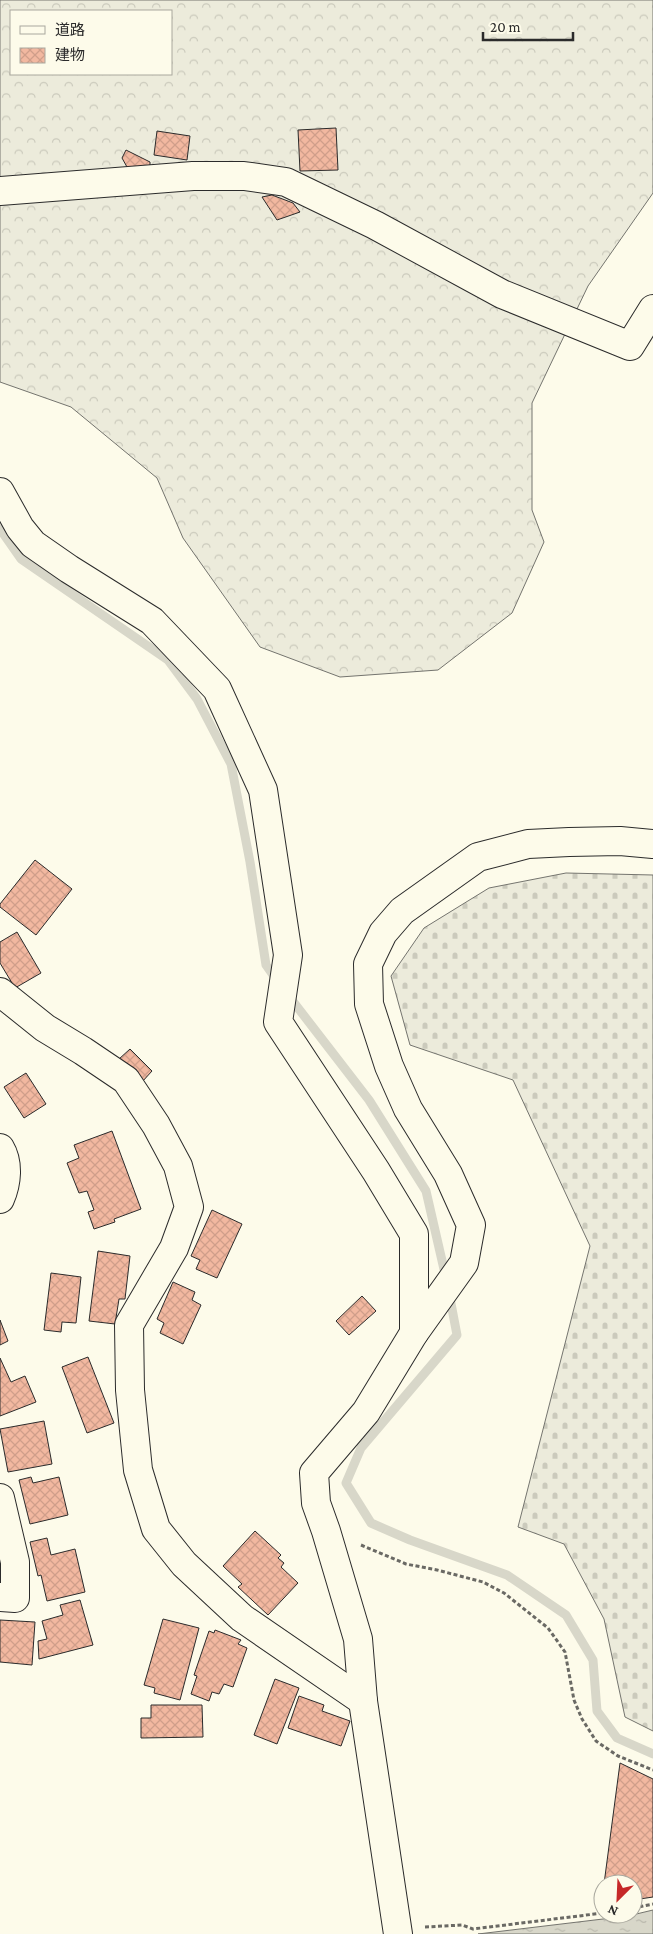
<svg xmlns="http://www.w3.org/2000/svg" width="653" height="1934" viewBox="0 0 653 1934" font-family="'Crimson Pro','Noto Sans JP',serif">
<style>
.forest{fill:url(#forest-crowns);stroke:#74746e;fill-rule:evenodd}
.cemetery{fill:url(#cemetery-stones);stroke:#74746e}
.water{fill:url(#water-ripples);stroke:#74746e}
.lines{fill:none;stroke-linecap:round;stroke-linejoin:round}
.stream{stroke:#d8d7c9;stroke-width:9}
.building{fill:url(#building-cross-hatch);stroke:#2b2b2b}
.minor-casing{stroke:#2b2b2b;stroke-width:30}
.path{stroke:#6a6964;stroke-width:3;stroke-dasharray:4 2.5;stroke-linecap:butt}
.minor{stroke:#fdfbea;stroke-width:28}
</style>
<defs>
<pattern id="forest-crowns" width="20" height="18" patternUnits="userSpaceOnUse" patternTransform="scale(1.25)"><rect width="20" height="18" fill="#ecebdb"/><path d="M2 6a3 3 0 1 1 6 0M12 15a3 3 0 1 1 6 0" fill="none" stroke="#cbcabc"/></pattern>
<pattern id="cemetery-stones" width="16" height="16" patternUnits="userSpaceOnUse" patternTransform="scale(1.25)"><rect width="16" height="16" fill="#ecebdb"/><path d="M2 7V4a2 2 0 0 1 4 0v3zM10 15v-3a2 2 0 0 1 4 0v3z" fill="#cbcabc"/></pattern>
<pattern id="water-ripples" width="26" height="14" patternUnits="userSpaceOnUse" patternTransform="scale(1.25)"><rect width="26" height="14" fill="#d8d7c9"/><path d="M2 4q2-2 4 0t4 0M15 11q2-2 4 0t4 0" fill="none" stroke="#bab9ad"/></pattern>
<pattern id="building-cross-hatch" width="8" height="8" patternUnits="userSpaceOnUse" patternTransform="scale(1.25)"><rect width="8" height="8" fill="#f2b8a0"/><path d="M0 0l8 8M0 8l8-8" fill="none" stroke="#d09e8a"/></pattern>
</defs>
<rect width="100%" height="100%" fill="#fdfbea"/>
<path class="forest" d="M0,0H653V193L588,286L532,403V510L544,542L512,613L438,670L340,677L260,647L183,538L157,478L71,407L0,382ZM11,11H171V74H11Z"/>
<path class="cemetery" d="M566,873L653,875V1731L625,1717L604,1619L564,1544L518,1527L590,1246L513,1080L410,1045L391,976L424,928L489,888Z"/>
<path class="water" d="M653,1910V1934H478L628,1916Z"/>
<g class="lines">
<g class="stream">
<path d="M0,529L21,559L168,660L197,699L231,764L250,862L266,965L278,982"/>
<path d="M288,995L369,1100L426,1191L446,1278"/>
<path d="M449,1293L457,1335L361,1448L346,1483L371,1523L410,1540L507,1575L566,1615L593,1660L597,1711L617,1738L653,1754"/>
</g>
</g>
<g class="building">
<path d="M336,128L338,170L300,171L298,130Z"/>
<path d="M157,131L190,136L187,160L154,155Z"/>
<path d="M126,150L150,162V167H127L122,158Z"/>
<path d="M272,195L293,203L300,212L277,220L262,197Z"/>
<path d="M35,860L72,889L36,935L0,907V904Z"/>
<path d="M17,932L41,973L15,988L0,963V942Z"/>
<path d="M130,1049L152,1071L142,1082L119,1059Z"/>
<path d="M26,1073L46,1104L24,1118L4,1087Z"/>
<path d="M112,1131L141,1209L114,1219L115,1222L94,1229L88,1212L94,1210L87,1191L79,1193L67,1163L79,1158L74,1145Z"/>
<path d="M212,1210L242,1224L217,1278L196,1269L200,1260L191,1256Z"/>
<path d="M98,1251L130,1256L125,1299H119L115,1324L89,1321Z"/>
<path d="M51,1273L81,1277L76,1323L62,1322L61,1332L44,1330Z"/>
<path d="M173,1282L195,1292L192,1300L201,1305L183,1344L160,1333L164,1323L157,1319Z"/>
<path d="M362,1296L376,1311L349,1335L336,1321Z"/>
<path d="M0,1320L8,1341L0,1345Z"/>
<path d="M88,1357L114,1423L87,1433L62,1367Z"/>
<path d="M0,1358L11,1382L25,1376L36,1402L0,1416Z"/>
<path d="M44,1421L52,1464L8,1472L0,1429Z"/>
<path d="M31,1477L33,1483L59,1477L68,1515L30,1524L19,1480Z"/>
<path d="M255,1531L281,1555L278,1558L284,1563L281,1567L298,1583L268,1615L238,1587L242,1584L223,1566Z"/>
<path d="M47,1538L51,1555L75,1549L85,1592L47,1601L41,1575L38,1576L30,1542Z"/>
<path d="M80,1600L93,1645L39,1659L38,1641L47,1639L42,1621L63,1615L60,1605Z"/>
<path d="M163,1619L199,1628L180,1700L154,1693L155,1688L144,1685Z"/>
<path d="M0,1620L35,1622L32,1665L0,1662Z"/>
<path d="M215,1630L241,1640L238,1644L247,1648L233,1687L224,1684L219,1694L212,1692L209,1701L191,1694L197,1676L194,1675L209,1631L214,1633Z"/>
<path d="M275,1679L299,1688L277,1744L254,1735Z"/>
<path d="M299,1696L324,1705L322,1711L350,1721L341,1746L288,1728Z"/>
<path d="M151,1705H202L203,1737L141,1738V1718H151Z"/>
<path d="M620,1763L653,1779V1897L633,1900V1884H604Z"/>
</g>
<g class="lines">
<defs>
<g id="minor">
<path d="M0,191L193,176H244L286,182L375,225L502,294L630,346L653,309"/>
<path d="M0,492L20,528L33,544L69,569L152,621L217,689L263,790L288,955L278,1022L376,1171L414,1234V1333"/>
<path d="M0,992L45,1028L83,1051L126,1080L156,1125L178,1166L189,1207L174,1248L129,1325L130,1390L138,1470L156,1529L184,1564L242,1618L363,1701"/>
<path d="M0,1148C9,1163 7,1183 0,1199"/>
<path d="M0,1498L15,1562V1598L0,1597"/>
<path d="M398,1934L363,1701L358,1639L326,1531L316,1503L314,1473L366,1412L414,1333L464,1263L471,1225L448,1174L408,1109L389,1066L369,1004L368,964L383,933L402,911L478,857L528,844L569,842L620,841L653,844"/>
</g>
</defs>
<use href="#minor" class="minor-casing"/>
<g class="path">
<path d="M361,1545L406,1564L437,1570L483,1582L504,1593L548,1628L565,1652L574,1700L582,1719L596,1741L618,1756L653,1770"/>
<path d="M633,1908L653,1904"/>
<path d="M425,1927L462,1925L473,1929L603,1913"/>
</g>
<use href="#minor" class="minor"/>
</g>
<rect x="10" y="10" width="162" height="65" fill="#fdfbea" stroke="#a9a89e"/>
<rect x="20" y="26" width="25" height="8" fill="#fdfbea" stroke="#a9a89e"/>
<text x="55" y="35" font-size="15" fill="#2b2b2b">道路</text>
<rect x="20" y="48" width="25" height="15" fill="url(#building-cross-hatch)" stroke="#a9a89e"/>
<text x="55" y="60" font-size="15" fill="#2b2b2b">建物</text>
<g transform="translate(618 1899) rotate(204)"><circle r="24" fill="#fdfbea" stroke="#a9a89e"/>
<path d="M0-4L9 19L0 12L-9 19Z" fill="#c62828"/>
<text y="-8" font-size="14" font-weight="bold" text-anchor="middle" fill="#2b2b2b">N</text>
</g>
<path d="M483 32v8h90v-8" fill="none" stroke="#2b2b2b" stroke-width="2.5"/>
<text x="490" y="32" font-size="15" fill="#2b2b2b" stroke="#fdfbea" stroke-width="4" paint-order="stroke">20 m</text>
</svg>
